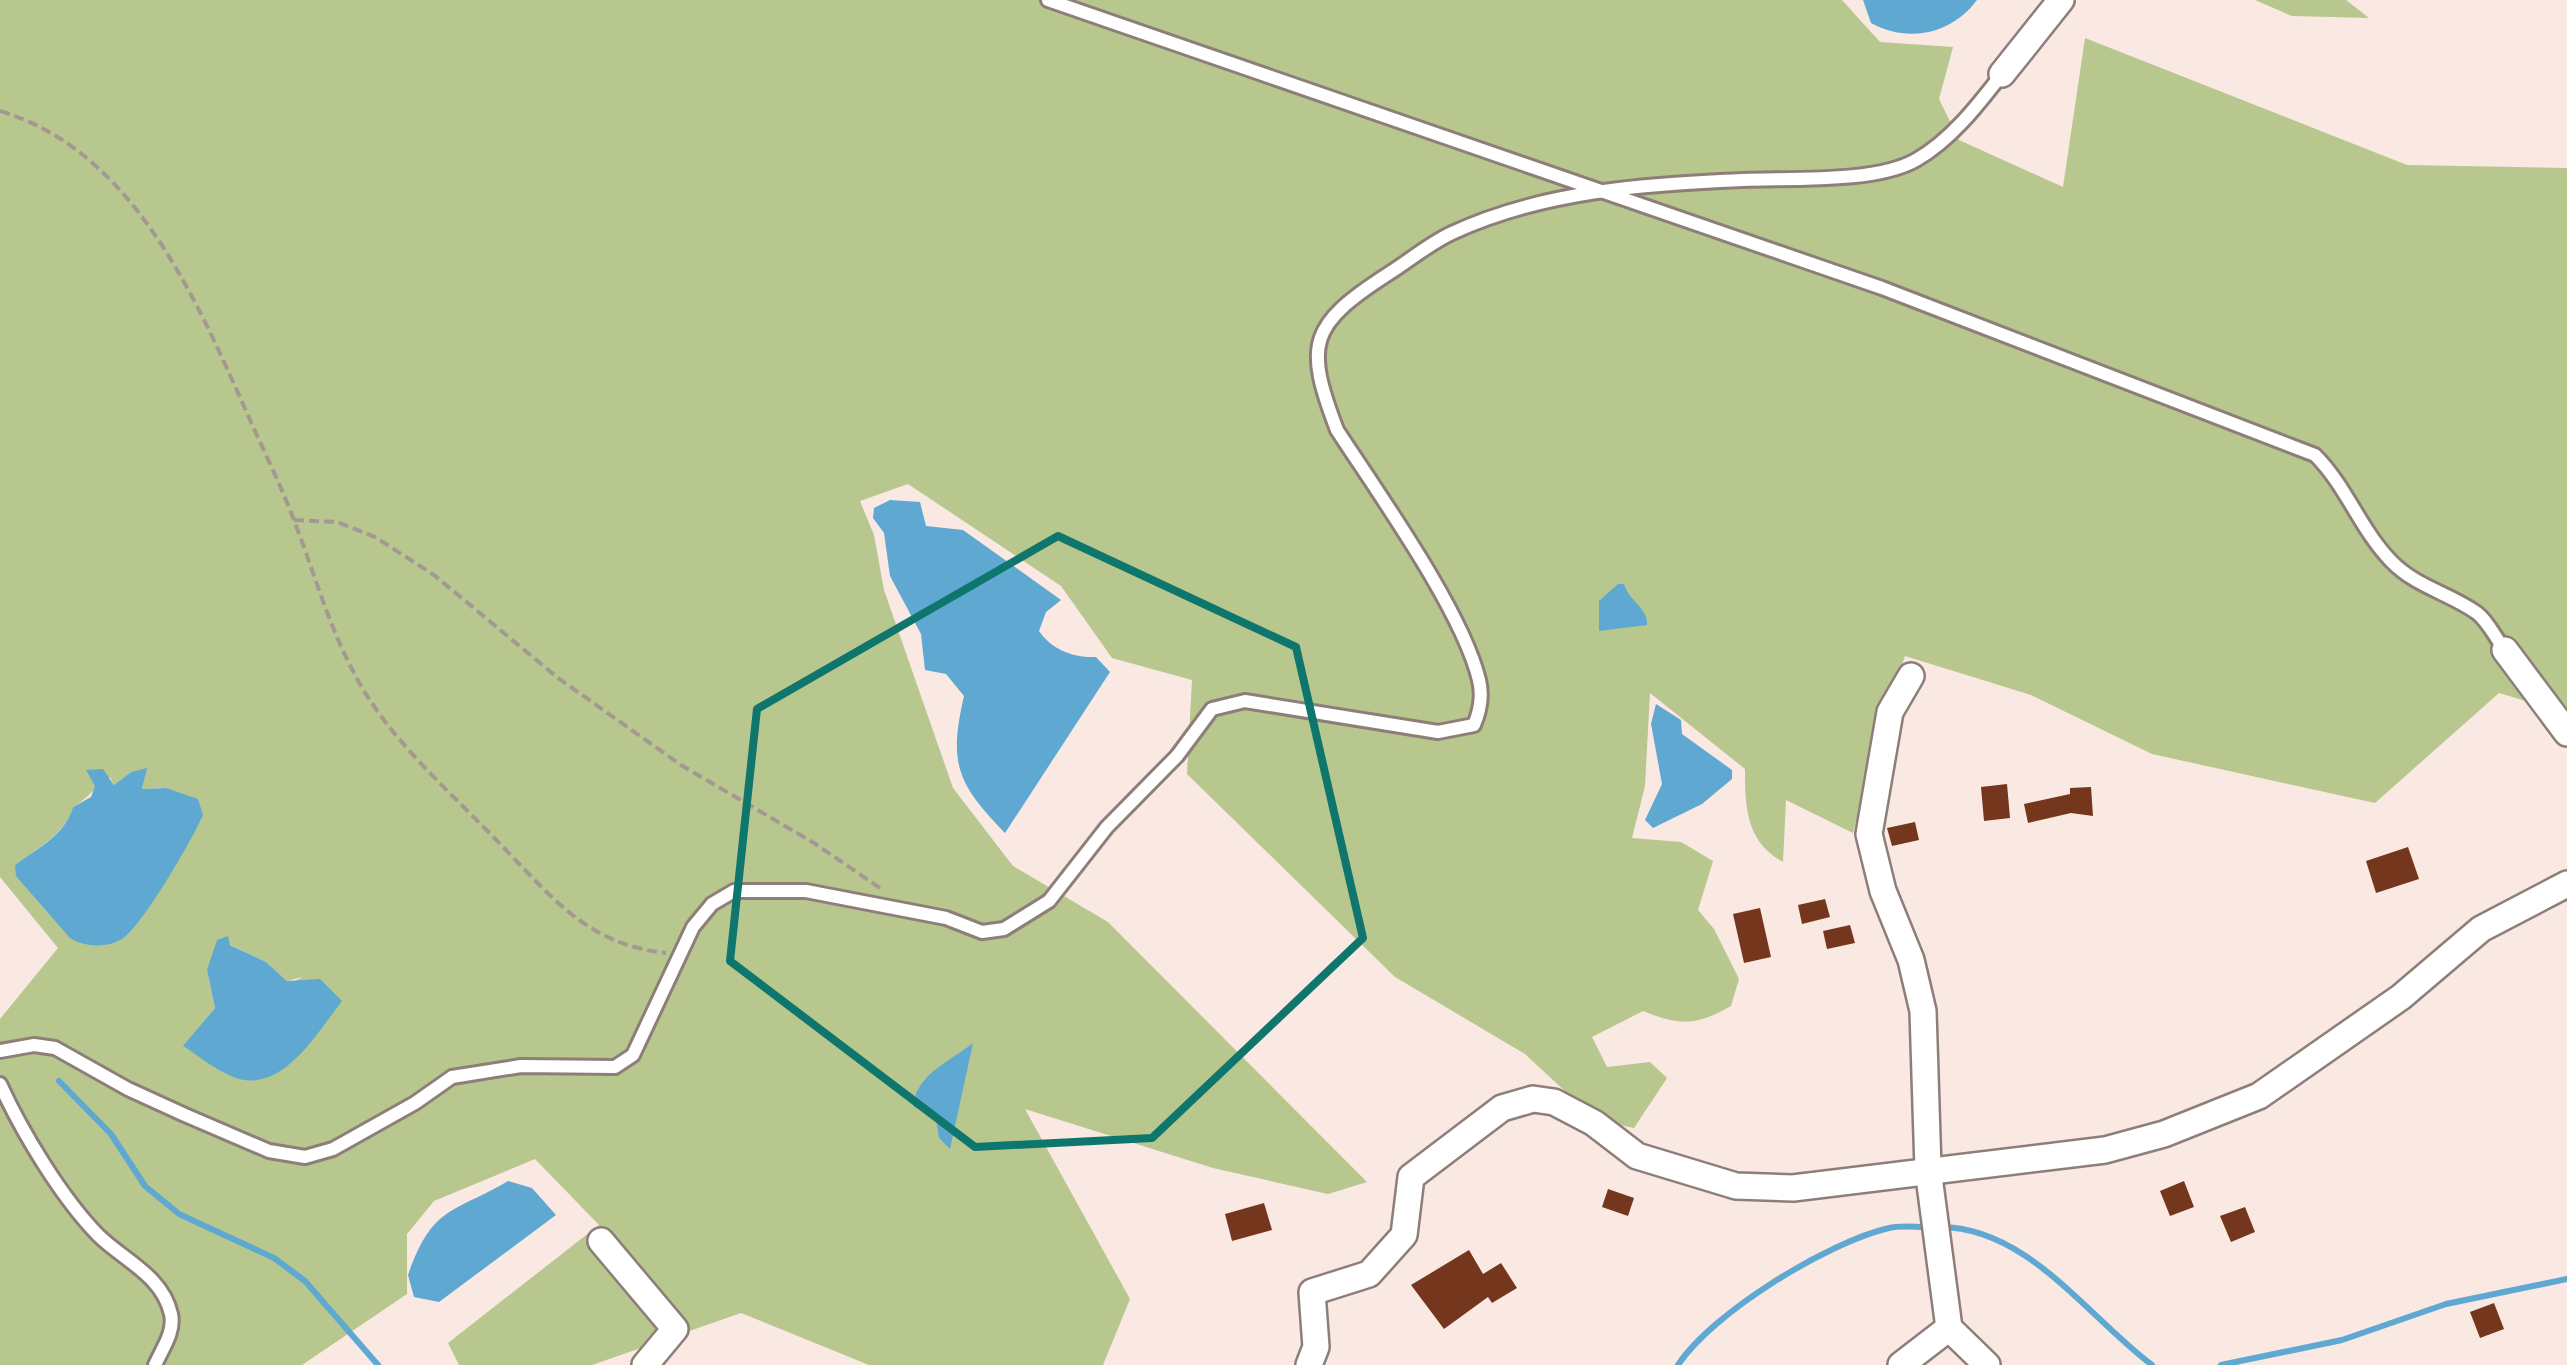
<svg xmlns="http://www.w3.org/2000/svg" width="2567" height="1365" viewBox="0 0 2567 1365" font-family="Georgia,serif">
<style>
.green{fill:#b7c78d;fill-rule:evenodd}
.water{fill:#5fa8d2}
.lines{fill:none;stroke-linecap:round;stroke-linejoin:round}
.stream{stroke:#5fa8d2;stroke-width:6}
.building{fill:#74361d}
.lane-casing{stroke:#8e7e79;stroke-width:18}
.street-casing{stroke:#8e7e79;stroke-width:30}
.path{stroke:#a59893;stroke-width:4;stroke-dasharray:10 5;stroke-linecap:butt}
.lane{stroke:#fff;stroke-width:12}
.street{stroke:#fff;stroke-width:25}
.marked{fill:none;stroke:#0f766e;stroke-width:8;stroke-linejoin:round}
</style>
<rect width="100%" height="100%" fill="#fae8e2"/>
<g class="green">
<path d="M0,0H1842L1880,42L1953,47L1939,99L1959,140L2063,187L2085,38L2407,165L2567,168V713L2499,693L2375,803L2152,754L2031,695L1905,656L1874,748L1853,833L1786,800L1783,862C1746,842 1745,807 1745,769L1650,693L1645,786L1632,838L1681,842L1713,861L1698,910L1714,929L1739,979L1731,1006C1696,1026 1680,1026 1643,1011L1592,1037L1607,1067L1650,1062L1667,1078L1634,1128L1596,1120L1525,1054L1395,977L1187,774L1192,680L1112,658L1061,586L908,484L860,501L874,535L884,590L953,788L1013,866L1108,922L1367,1182L1328,1194L1213,1168L1025,1109L1130,1299L1103,1365H869L741,1313L592,1365H459L448,1343L599,1225L535,1159L434,1201L407,1234V1294L302,1365H0V1019L58,948L0,877ZM146,770L142,789L166,788L202,815L127,935L15,865C38,848 65,834 73,807C89,798 95,786 110,777L114,785L131,772ZM228,937L229,944L266,962L287,981L302,977L184,1046L215,1008L207,970Z"/>
<path d="M2255,0H2346L2369,18L2292,16Z"/>
</g>
<g class="water">
<path d="M1863,0H1977C1951,35 1907,43 1871,23Z"/>
<path d="M890,500L920,502L926,526L963,530L1061,600L1046,612L1039,631C1052,650 1074,658 1096,657L1110,672L1005,833C958,784 948,765 964,696L946,674L925,670L921,634L890,576L884,533L873,518L874,508Z"/>
<path d="M1618,584H1624C1628,600 1649,609 1647,625L1599,631V601Z"/>
<path d="M1656,704L1681,720L1682,734L1732,770V779L1702,804L1653,828L1645,820L1662,784L1651,724Z"/>
<path d="M147,768L142,789L166,788L198,799L203,815C191,842 148,915 128,934C113,949 86,948 70,938L16,876L15,865C38,848 65,835 73,807L91,797L95,786L86,770L103,769L114,785L131,772Z"/>
<path d="M228,936L230,945L266,962L287,981L320,979L342,1001C317,1033 280,1098 231,1076C214,1069 199,1056 183,1046L215,1008L207,970L217,940Z"/>
<path d="M973,1043L950,1149L939,1138L936,1119L913,1106C917,1073 951,1061 973,1043Z"/>
<path d="M508,1181L532,1188L556,1215L439,1302L414,1297L408,1275C433,1205 452,1214 508,1181Z"/>
</g>
<g class="lines">
<g class="stream">
<path d="M59,1081L111,1134L145,1186L179,1214L274,1258L305,1281L378,1365"/>
<path d="M1940,1227C2027,1227 2087,1316 2152,1365"/>
<path d="M1678,1365C1712,1313 1828,1242 1889,1228C1900,1225 1915,1227 1927,1227"/>
<path d="M2221,1365L2342,1340L2446,1304L2567,1279"/>
</g>
</g>
<g class="building">
<path d="M2007,784L2010,818L1984,821L1981,787Z"/>
<path d="M2091,787L2093,816L2071,813L2028,823L2024,804L2070,794V788Z"/>
<path d="M1915,822L1919,840L1892,846L1887,828Z"/>
<path d="M2408,847L2419,879L2376,893L2366,861Z"/>
<path d="M1825,899L1830,917L1802,924L1798,905Z"/>
<path d="M1760,908L1771,957L1744,963L1733,914Z"/>
<path d="M1850,925L1855,943L1827,949L1823,931Z"/>
<path d="M2184,1181L2194,1207L2170,1216L2160,1191Z"/>
<path d="M1608,1189L1634,1198L1628,1216L1602,1207Z"/>
<path d="M1264,1203L1272,1230L1232,1241L1225,1214Z"/>
<path d="M2245,1207L2255,1232L2231,1242L2220,1216Z"/>
<path d="M1469,1250L1483,1274L1501,1263L1517,1288L1492,1303L1488,1297L1444,1329L1411,1285Z"/>
<path d="M2494,1303L2504,1329L2480,1338L2470,1312Z"/>
</g>
<g class="lines">
<defs>
<g id="lane">
<path d="M1048,0L1882,288L2315,455C2347,487 2360,529 2391,561C2416,587 2449,593 2477,613C2488,621 2496,639 2505,650"/>
<path d="M0,1051L34,1045L55,1048L128,1089L185,1115L269,1151L305,1157L333,1149L415,1103L452,1077L521,1066L615,1067L633,1055L693,927L712,904L734,891H806L946,918L982,932L1004,929L1049,901L1107,827L1177,756L1212,709L1245,701L1438,732L1474,725C1480,711 1483,696 1479,680C1462,610 1378,493 1337,430C1304,344 1309,325 1388,274C1409,261 1430,243 1452,233C1542,191 1646,184 1743,180C1790,178 1876,183 1916,160C1951,140 1978,105 2002,74"/>
<path d="M0,1084C22,1132 61,1197 98,1235C123,1260 162,1275 171,1314C175,1332 162,1349 155,1365"/>
</g>
<g id="street">
<path d="M2002,74L2061,0"/>
<path d="M2505,650L2567,733"/>
<path d="M1911,676L1890,712L1869,834L1883,891L1911,960L1923,1011L1928,1169L1949,1328L1987,1365"/>
<path d="M601,1241L675,1329L645,1365"/>
<path d="M1309,1365L1316,1347L1312,1292L1369,1274L1404,1235L1411,1177L1502,1108L1533,1099L1554,1102L1594,1123L1637,1156L1736,1186L1793,1188L2105,1150L2164,1134L2259,1096L2401,997L2481,929L2567,884"/>
<path d="M1901,1365L1949,1328"/>
</g>
</defs>
<use href="#lane" class="lane-casing"/>
<use href="#street" class="street-casing"/>
<g class="path">
<path d="M0,111C130,150 192,290 243,404C260,444 280,482 295,523C314,572 328,624 353,671C387,739 453,794 505,849C555,901 590,945 666,953"/>
<path d="M294,520L337,522L375,537L434,575L558,678L681,765L814,843L880,888"/>
</g>
<use href="#lane" class="lane"/>
<use href="#street" class="street"/>
</g>
<path class="marked" d="M1058,536L1296,647L1363,938L1152,1138L975,1147L730,961L757,709Z"/>
</svg>
